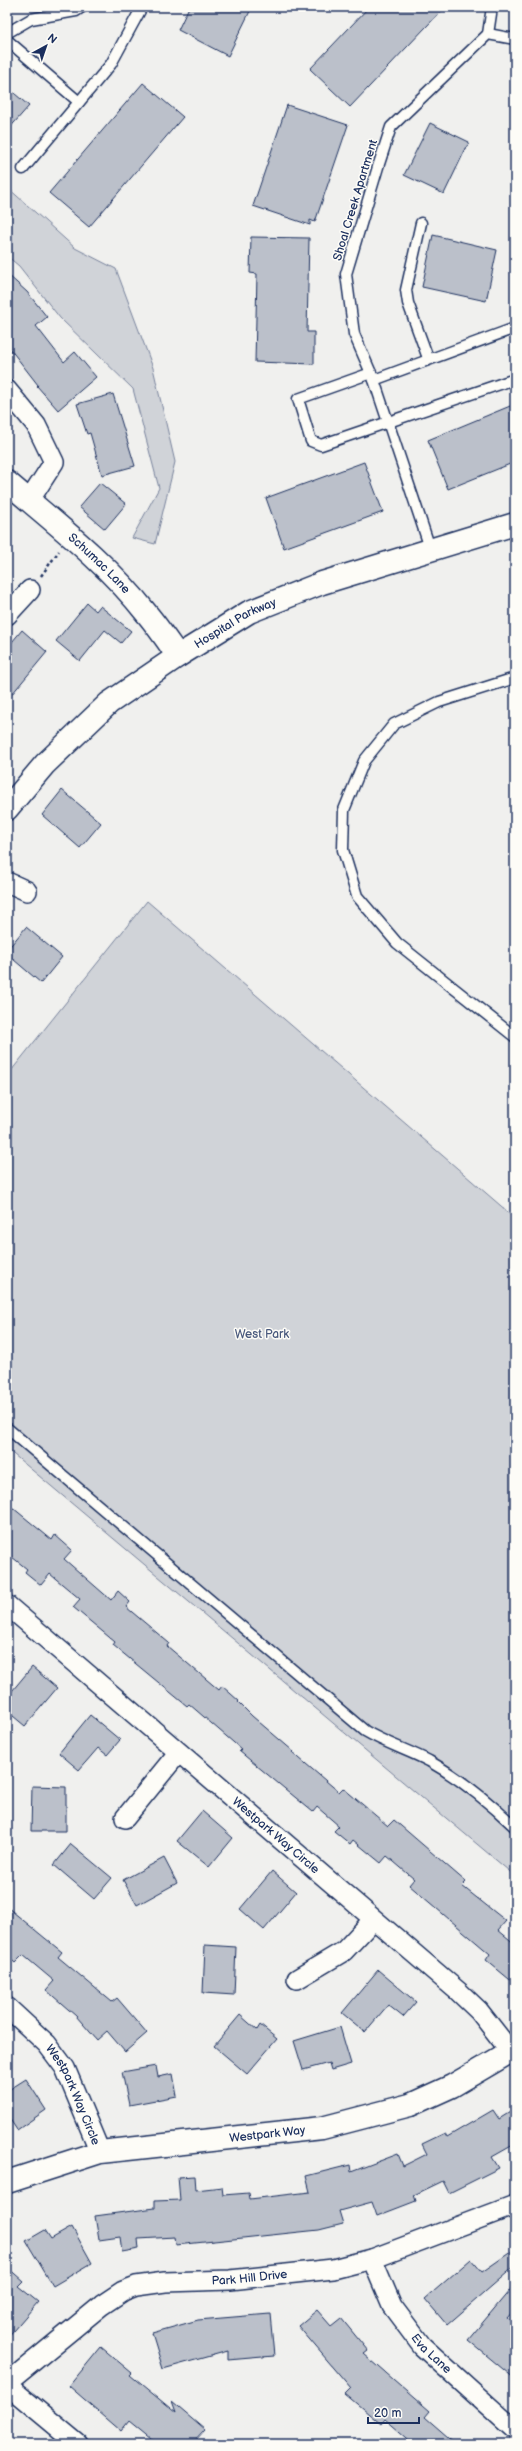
<svg xmlns="http://www.w3.org/2000/svg" width="522" height="2451" viewBox="0 0 522 2451" font-family="'Balsamiq Sans',sans-serif">
<style>
.green{fill:#d0d3d8;stroke:#76819b}
.building{fill:#bbc0ca;stroke:#1b2f5e}
.lines{fill:none;stroke-linecap:round;stroke-linejoin:round}
.lane-casing{stroke:#1b2f5e;stroke-width:13}
.street-casing{stroke:#1b2f5e;stroke-width:22}
.secondary-casing{stroke:#1b2f5e;stroke-width:25}
.path{stroke:#1b2f5e;stroke-width:2.5;stroke-dasharray:3 3;stroke-linecap:butt}
.lane{stroke:#fdfcf7;stroke-width:10}
.street{stroke:#fdfcf7;stroke-width:19}
.secondary{stroke:#fdfcf7;stroke-width:22}
.labels{text-anchor:middle;stroke-width:3;stroke-linejoin:round;paint-order:stroke}
.street-label{font-size:12px;fill:#1b2f5e;stroke:#fdfcf7}
.park-label{font-size:12px;fill:#48587c;stroke:#fdfcf7}
</style>
<rect width="100%" height="100%" fill="#f0f0ee"/>
<filter id="ink" filterUnits="userSpaceOnUse"><feTurbulence type="fractalNoise" baseFrequency=".025" numOctaves="2"/><feDisplacementMap in="SourceGraphic" scale="8" xChannelSelector="R" yChannelSelector="G"/><feConvolveMatrix kernelMatrix="1 2 1 2 8 2 1 2 1" color-interpolation-filters="sRGB"/></filter>
<g filter="url(#ink)">
<g class="green">
<path d="M7,187L75,248L116,269L153,368L175,462L155,544L132,538L159,488L133,389L60,318L19,266L7,256Z"/>
<path d="M147,901L515,1218V1876L7,1449V1076Z"/>
</g>
<g class="building">
<path d="M189,7H252L228,56L178,30Z"/>
<path d="M369,7H445L350,107L310,69Z"/>
<path d="M143,83L183,117L89,227L49,193Z"/>
<path d="M7,87L29,106L7,131Z"/>
<path d="M287,105L348,125L315,222L310,220V225L253,206Z"/>
<path d="M430,123L469,142L444,194L404,175Z"/>
<path d="M433,235L497,250L486,301L422,287Z"/>
<path d="M251,237L309,238L307,332H314V364L255,362L257,274L250,273Z"/>
<path d="M7,274L27,292L47,317L36,326L64,362L75,352L96,377L58,410L37,386L38,385L7,345Z"/>
<path d="M113,394L135,466L102,475L90,433L87,434L77,404Z"/>
<path d="M515,404V462L448,489L428,440Z"/>
<path d="M364,462L383,512L284,548L266,498Z"/>
<path d="M100,483L126,504L105,529L79,507Z"/>
<path d="M87,603L96,611L100,606L131,631L121,643L105,630L80,661L56,641Z"/>
<path d="M22,630L47,652L7,700V648Z"/>
<path d="M62,790L101,823L80,848L42,815Z"/>
<path d="M26,927L62,957L41,983L7,954V950Z"/>
<path d="M7,1503L52,1540L55,1535L72,1550L64,1559L111,1600L118,1591L130,1602L126,1607L169,1643L167,1646L219,1690L222,1686L239,1701L238,1702L252,1716L293,1751L292,1752L339,1792L343,1788L388,1826L394,1820L466,1882L462,1886L506,1921L498,1930L515,1944V1984L486,1960L490,1954L409,1885L414,1879L387,1856L381,1863L353,1840L350,1844L334,1831L339,1826L317,1807L313,1812L239,1751L241,1749L189,1704L187,1706L113,1645L115,1642L73,1607L80,1599L50,1574L41,1585L25,1572L27,1569L7,1553Z"/>
<path d="M32,1667L57,1688L25,1726L7,1711V1697Z"/>
<path d="M90,1715L120,1740L107,1755L98,1748L79,1770L59,1753Z"/>
<path d="M32,1786L66,1787V1831H31Z"/>
<path d="M202,1811L233,1838L209,1867L177,1841Z"/>
<path d="M71,1844L112,1878L94,1899L54,1865Z"/>
<path d="M164,1858L177,1883L137,1905L123,1880Z"/>
<path d="M272,1871L296,1892L264,1930L240,1909Z"/>
<path d="M7,1907L62,1952L58,1957L112,2002L117,1998L147,2033L125,2052L107,2031L97,2040L76,2016L46,1990L54,1981L23,1955L15,1963L7,1956Z"/>
<path d="M205,1945L236,1947L234,1995L203,1993Z"/>
<path d="M378,1970L416,2002L403,2017L388,2005L365,2032L342,2013Z"/>
<path d="M240,2015L257,2030L260,2025L277,2039L247,2074L214,2046Z"/>
<path d="M340,2027L351,2064L331,2070L329,2063L303,2070L294,2041Z"/>
<path d="M156,2066L158,2077L173,2074L177,2096L129,2105L122,2072Z"/>
<path d="M26,2079L46,2110L17,2130L7,2115V2091Z"/>
<path d="M515,2109V2144L492,2157L499,2168L449,2193L443,2181L414,2195L416,2201L377,2216L372,2202L339,2211L343,2224L319,2230L176,2245L175,2237L138,2239L139,2249L122,2252L120,2237L99,2240L95,2216L155,2208V2201L180,2200L178,2177L195,2176L196,2190L222,2187L223,2195L249,2193L250,2199L310,2192L306,2176L350,2165L351,2172L398,2154L403,2166L427,2154L422,2144L445,2133L447,2137L493,2110L499,2119Z"/>
<path d="M72,2227L92,2263L53,2286L26,2241L45,2230L51,2239Z"/>
<path d="M515,2249V2266L447,2325L425,2299L471,2259L482,2272Z"/>
<path d="M7,2267L23,2281L18,2286L38,2302L7,2338Z"/>
<path d="M515,2284V2309L507,2318L515,2325V2379L468,2340Z"/>
<path d="M317,2310L331,2326L341,2318L368,2351L364,2354L430,2411L425,2417L456,2444H414L385,2419L381,2424L345,2394L351,2388L298,2326Z"/>
<path d="M270,2314L274,2356L228,2360V2351L163,2369L152,2333L198,2320Z"/>
<path d="M101,2347L132,2373L130,2375L176,2413L172,2402L205,2430L192,2444H157L129,2421L121,2431L69,2386Z"/>
</g>
<g class="lines">
<defs>
<g id="lane">
<path d="M7,33L31,19L76,11L82,7"/>
<path d="M488,34L492,7"/>
<path d="M515,39L488,34L391,127L378,167L346,274L354,334L374,380L515,328"/>
<path d="M7,40L79,102"/>
<path d="M23,169L111,64L142,7"/>
<path d="M421,223L406,290L408,303L428,358"/>
<path d="M371,373L298,399L311,441L321,445L515,379"/>
<path d="M374,380L431,551"/>
<path d="M515,678L439,702L394,724L364,761L344,810L343,850L357,896L397,943L515,1037"/>
<path d="M7,1428L365,1731C385,1743 408,1750 429,1761C461,1779 489,1802 515,1827"/>
</g>
<g id="street">
<path d="M7,390L36,425L54,462L29,501"/>
<path d="M7,615L30,590"/>
<path d="M7,882L27,891"/>
<path id="s1" d="M7,1605L459,1992L479,2011L511,2052"/>
<path d="M125,1818L178,1753"/>
<path d="M297,1979L344,1951L373,1920"/>
<path id="s2" d="M7,2007L47,2044L65,2068L100,2152"/>
<path id="s3" d="M372,2259L392,2306L422,2346L515,2430"/>
<path id="s4" d="M7,2383L102,2305L123,2291L136,2286L165,2282L230,2280L333,2269L372,2259L515,2205"/>
<path d="M7,2385L78,2444"/>
</g>
<g id="secondary">
<path id="s5" d="M7,482C55,523 108,564 147,614C158,627 168,642 178,656"/>
<path id="s6" d="M7,809L45,764L109,703L178,656L249,612L322,583L515,524"/>
<path id="s7" d="M7,2182L100,2152L322,2128L410,2105L452,2086L515,2049"/>
</g>
</defs>
<use href="#lane" class="lane-casing"/>
<use href="#street" class="street-casing"/>
<use href="#secondary" class="secondary-casing"/>
<path class="path" d="M41,576L59,551"/>
<use href="#lane" class="lane"/>
<use href="#street" class="street"/>
<use href="#secondary" class="secondary"/>
</g>
</g>
<g class="labels">
<g class="street-label">
<text transform="translate(355 200) rotate(-73)" y="4">Shoal Creek Apartment</text>
<text dy="4" stroke="none"><textPath href="#s5" startOffset="123">Schumac Lane</textPath></text>
<text dy="4" stroke="none"><textPath href="#s6" startOffset="297">Hospital Parkway</textPath></text>
<text dy="4" stroke="none"><textPath href="#s1" startOffset="354">Westpark Way Circle</textPath></text>
<text dy="4" stroke="none"><textPath href="#s2" startOffset="112">Westpark Way Circle</textPath></text>
<text dy="4" stroke="none"><textPath href="#s7" startOffset="266">Westpark Way</textPath></text>
<text dy="4" stroke="none"><textPath href="#s4" startOffset="276">Park Hill Drive</textPath></text>
<text dy="4" stroke="none"><textPath href="#s3" startOffset="113">Eva Lane</textPath></text>
</g>
<g class="park-label">
<text x="262" y="1338">West Park</text>
</g>
</g>
<rect width="522" height="2451" fill="none" stroke="#fdfcf7" stroke-width="24"/>
<rect x="12" y="12" width="498" height="2427" fill="none" stroke="#1b2f5e" stroke-width="1.5" filter="url(#ink)"/>
<g transform="translate(46 46) rotate(40)" stroke="#fdfcf7" stroke-width="3" paint-order="stroke">
<path d="M0-3L7 15L0 10L-7 15Z" fill="#1b2f5e"/>
<text y="-6" font-size="11" font-weight="bold" text-anchor="middle" fill="#1b2f5e">N</text>
</g>
<path d="M368 2417v6h51v-6" fill="none" stroke="#1b2f5e" stroke-width="2"/>
<text x="374" y="2417" font-size="12" fill="#1b2f5e" stroke="#fdfcf7" stroke-width="3" paint-order="stroke">20 m</text>
</svg>
